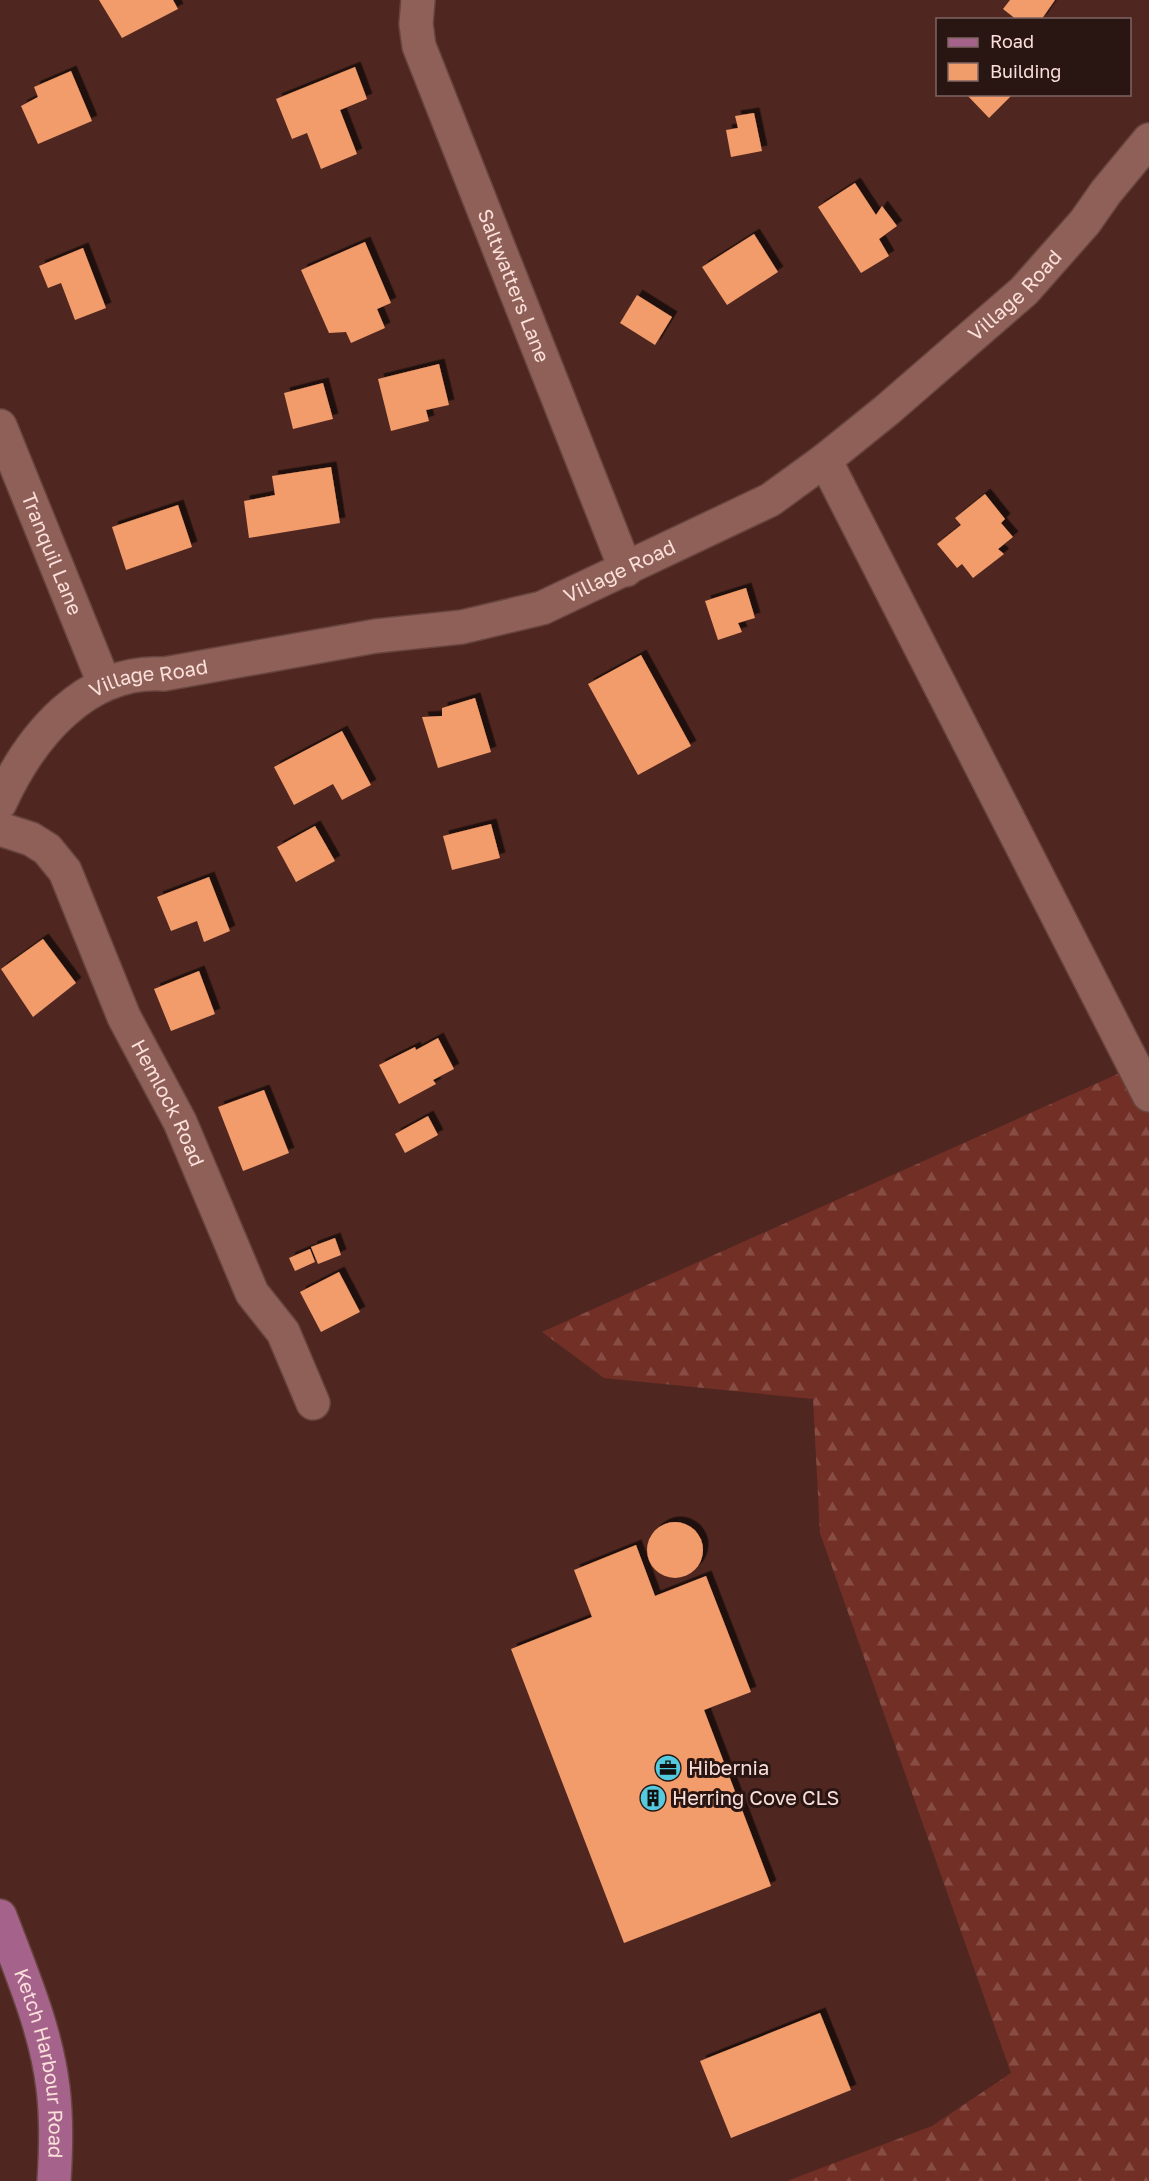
<svg xmlns="http://www.w3.org/2000/svg" width="1149" height="2181" viewBox="0 0 1149 2181" font-family="'Golos Text',sans-serif">
<style>
.forest{fill:url(#forest-firs)}
.building{fill:#f19c6b;filter:url(#shadow)}
.lines{fill:none;stroke-linecap:round;stroke-linejoin:round}
.minor-casing{stroke:#68443f;stroke-width:36}
.major-casing{stroke:#68443f;stroke-width:36}
.minor{stroke:#8f6058;stroke-width:33}
.major{stroke:#a5628a;stroke-width:33}
.labels{text-anchor:middle;stroke-width:6;stroke-linejoin:round;paint-order:stroke}
.street-label{font-size:20px;fill:#fbdfda;stroke:#291613}
.poi-label{font-size:20px;fill:#fbdfda;stroke:#291613;text-anchor:start}
</style>
<defs>
<pattern id="forest-firs" width="22" height="20" patternUnits="userSpaceOnUse" patternTransform="scale(1.5)"><rect width="22" height="20" fill="#722f26"/><path d="M5 1l3.5 6h-7zM16 11l3.5 6h-7z" fill="#874d45"/></pattern>
<filter id="shadow"><feDropShadow dx="5.5" dy="-5.5" stdDeviation="0" flood-color="#0009"/></filter>
</defs>
<rect width="100%" height="100%" fill="#502720"/>
<path class="forest" d="M1149,1060V2181H787L932,2126L1011,2073L820,1533L813,1399L604,1378L542,1332Z"/>
<g class="building">
<path d="M99,0H173L178,9L122,38Z"/>
<path d="M1010,0H1055L1041,20H1017L1003,9Z"/>
<path d="M355,67L367,99L340,110L357,154L321,169L307,133L292,139L276,99Z"/>
<path d="M71,71L92,121L38,144L21,106L38,97L34,87Z"/>
<path d="M966,94H1013L989,118Z"/>
<path d="M754,113L762,151L731,157L726,130L738,128L735,116Z"/>
<path d="M855,183L876,215L882,206L897,226L879,239L889,256L861,273L818,207Z"/>
<path d="M754,234L778,272L727,305L702,267Z"/>
<path d="M365,242L391,303L377,309L385,328L351,343L346,332L329,333L301,270Z"/>
<path d="M83,248L106,308L75,320L61,283L48,288L39,266Z"/>
<path d="M637,295L672,317L655,345L620,323Z"/>
<path d="M439,364L449,405L426,410L429,421L391,431L378,379Z"/>
<path d="M323,383L333,419L293,429L284,393Z"/>
<path d="M331,467L340,523L249,538L244,501L275,495L272,476Z"/>
<path d="M985,494L1005,519L1001,523L1013,537L998,549L1004,554L973,578L962,564L957,568L937,544L961,525L955,518Z"/>
<path d="M178,505L192,547L126,570L112,527Z"/>
<path d="M746,588L755,618L738,623L742,632L718,640L705,601Z"/>
<path d="M641,655L691,746L638,775L588,684Z"/>
<path d="M475,698L491,752L438,768L422,717L442,716V708Z"/>
<path d="M342,731L371,785L342,800L333,784L294,805L274,767Z"/>
<path d="M491,824L500,858L452,870L443,836Z"/>
<path d="M315,826L335,861L296,882L277,847Z"/>
<path d="M209,877L230,931L204,942L197,921L171,931L157,897Z"/>
<path d="M43,939L76,983L33,1017L1,969Z"/>
<path d="M199,971L215,1014L171,1031L154,989Z"/>
<path d="M438,1038L454,1069L433,1080L436,1084L399,1104L379,1065L415,1047L416,1050Z"/>
<path d="M264,1090L289,1153L243,1171L218,1107Z"/>
<path d="M428,1116L438,1135L405,1153L395,1134Z"/>
<path d="M335,1238L341,1255L318,1264L311,1247Z"/>
<path d="M310,1249L315,1262L295,1271L289,1258Z"/>
<path d="M339,1272L360,1312L321,1332L300,1292Z"/>
<circle cx="675" cy="1550" r="28"/>
<path d="M636,1545L655,1596L706,1576L751,1692L704,1710L771,1886L624,1943L511,1649L592,1617L574,1570Z"/>
<path d="M820,2013L851,2090L731,2138L700,2061Z"/>
</g>
<g class="lines">
<defs>
<g id="minor">
<path id="s1" d="M418,0L416,24L419,46L626,570"/>
<path id="s2" d="M0,426L104,683"/>
<path d="M825,460L1149,1095"/>
<path id="s3" d="M0,803C30,737 85,669 164,674L376,636L462,627L542,608L770,500L825,460L887,410L1024,291L1085,222L1106,192L1149,140"/>
<path id="s4" d="M0,829L31,839L47,849L65,871L124,1017L180,1122L252,1293L283,1332L313,1403"/>
</g>
<g id="major">
<path id="s5" d="M0,1916C21,1972 46,2029 53,2088C57,2119 56,2150 54,2181"/>
</g>
</defs>
<use href="#minor" class="minor-casing"/>
<use href="#major" class="major-casing"/>
<use href="#minor" class="minor"/>
<use href="#major" class="major"/>
</g>
<defs>
<symbol id="office-disc" viewBox="-11 -11 22 22"><circle r="9.5" fill="#54cade" stroke="#291613"/><path d="M-6-3h4V-5.5h4V-3h4V5H-6ZM-1-4.5V-3h2v-1.5ZM-6 0V1H6V0Z" fill="#111"/></symbol>
<symbol id="building-disc" viewBox="-11 -11 22 22"><circle r="9.5" fill="#54cade" stroke="#291613"/><path d="M-4-6H4V6H1V3H-1V6H-4ZM-2.5-4.3h1.7v1.8h-1.7ZM.8-4.3h1.7v1.8H.8ZM-2.5-1h1.7V.8h-1.7ZM.8-1h1.7V.8H.8Z" fill="#111"/></symbol>
</defs>
<g fill-rule="evenodd">
<use href="#office-disc" x="653" y="1753" width="30" height="30"/>
<use href="#building-disc" x="638" y="1783" width="30" height="30"/>
</g>
<g class="labels">
<g class="street-label">
<text dy="7" stroke="none"><textPath href="#s1" startOffset="304">Saltwatters Lane</textPath></text>
<text dy="7" stroke="none"><textPath href="#s3" startOffset="1178">Village Road</textPath></text>
<text dy="7" stroke="none"><textPath href="#s2" startOffset="138">Tranquil Lane</textPath></text>
<text dy="7" stroke="none"><textPath href="#s3" startOffset="692">Village Road</textPath></text>
<text dy="7" stroke="none"><textPath href="#s3" startOffset="206">Village Road</textPath></text>
<text dy="7" stroke="none"><textPath href="#s4" startOffset="334">Hemlock Road</textPath></text>
<text dy="7" stroke="none"><textPath href="#s5" startOffset="154">Ketch Harbour Road</textPath></text>
</g>
<g class="poi-label">
<text x="688" y="1775">Hibernia</text>
<text x="672" y="1805">Herring Cove CLS</text>
</g>
</g>
<rect x="936" y="18" width="195" height="78" fill="#291613" stroke="#7d6663" stroke-width="1.5"/>
<rect x="948" y="38" width="30" height="9" fill="#a5628a" stroke="#7d6663" stroke-width="1.5"/>
<text x="990" y="48" font-size="18" fill="#fbdfda">Road</text>
<rect x="948" y="63" width="30" height="18" fill="#f19c6b" stroke="#7d6663" stroke-width="1.5"/>
<text x="990" y="78" font-size="18" fill="#fbdfda">Building</text>
</svg>
